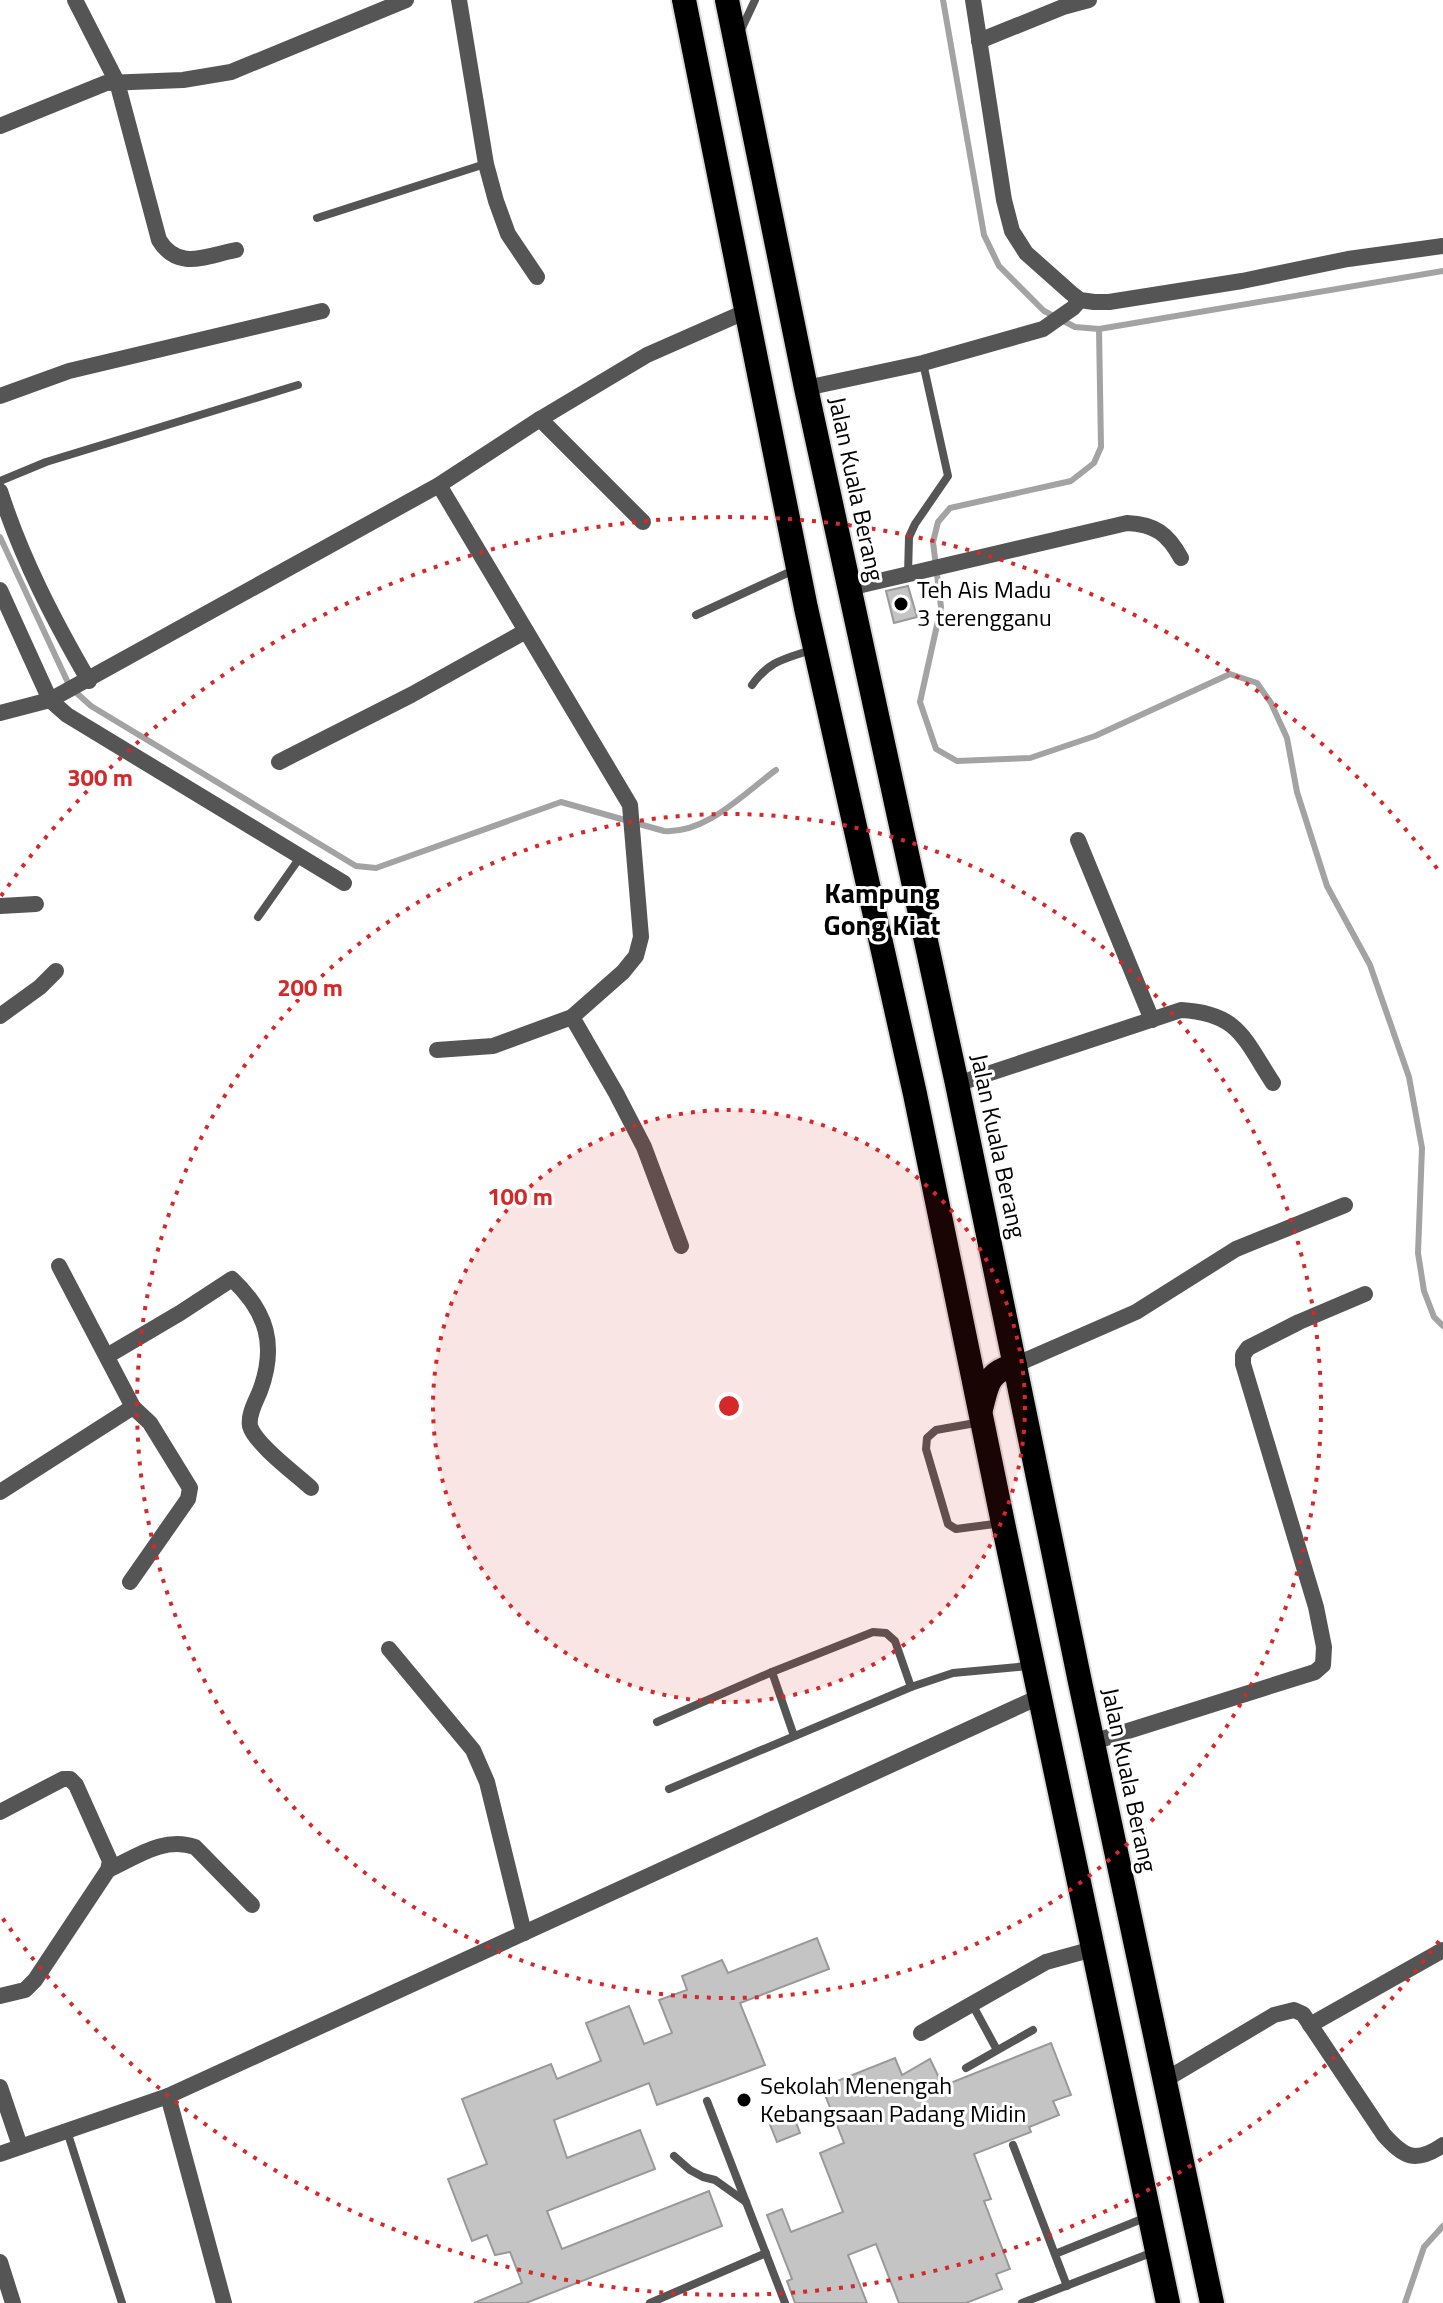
<svg xmlns="http://www.w3.org/2000/svg" width="1443" height="2303" viewBox="0 0 1443 2303" font-family="'Titillium Web',sans-serif">
<style>
.lines{fill:none;stroke-linecap:round;stroke-linejoin:round}
.stream{stroke:#a3a3a3;stroke-width:6}
.building{fill:#c4c4c4;stroke:#999;stroke-width:2}
.highway-casing{stroke:#dbdbdb;stroke-width:28}
.lane{stroke:#555;stroke-width:8}
.street{stroke:#555;stroke-width:16}
.highway{stroke:#000;stroke-width:24}
.ring{fill:none;stroke:#d62828;stroke-width:4;stroke-dasharray:4 8}
.poi-dot{fill:#000;stroke:#fff;stroke-width:3}
.labels{text-anchor:middle;stroke-width:6;stroke-linejoin:round;paint-order:stroke}
.street-label{font-size:24px;fill:#000;stroke:#fff}
.poi-label{font-size:24px;fill:#000;stroke:#fff;text-anchor:start}
.quarter-label{font-size:28px;font-weight:bold;fill:#000;stroke:#fff}
.centre{fill:#d62828;stroke:#fff;stroke-width:4}
.ring-label{font-size:24px;text-anchor:middle;font-weight:bold;fill:#d62828;stroke:#fff;stroke-width:6;stroke-linejoin:round;paint-order:stroke}
</style>
<rect width="100%" height="100%" fill="#fff"/>
<g class="lines">
<g class="stream">
<path d="M943,0L984,235L999,266L1044,311L1075,327L1099,329L1443,271"/>
<path d="M1099,329L1101,447L1094,463L1071,481L950,508L938,522L933,542L941,607L920,702L936,749L957,761L1030,758L1095,736L1230,674L1257,683L1271,703L1287,738L1297,792L1327,886L1370,965L1409,1077L1422,1148L1418,1253L1424,1291L1434,1317L1443,1326"/>
<path d="M0,537L70,687L91,706L356,866L376,868L561,802L664,831C706,834 743,794 776,770"/>
<path d="M1405,2303L1424,2247L1443,2226"/>
</g>
</g>
<g class="building">
<path d="M908,586L917,617L894,623L886,591Z"/>
<path d="M817,1938L829,1969L740,2003L765,2065L657,2105L649,2083L554,2120L567,2158L640,2130L655,2169L547,2211L562,2249L709,2191L722,2226L526,2303H474L522,2283L510,2252L495,2255L487,2235L472,2241L448,2179L487,2164L462,2099L551,2064L557,2079L601,2061L586,2023L629,2006L644,2044L672,2033L659,2000L687,1990L682,1976L722,1960L728,1973Z"/>
<path d="M1051,2043L1071,2095L1053,2101L1059,2115L1029,2127L1031,2132L974,2154L991,2199L984,2201L1010,2269L996,2274L1002,2289L966,2303H899L876,2244L848,2255L867,2303H795L787,2281L792,2279L767,2215L782,2209L791,2232L843,2212L820,2153L844,2143L822,2087L895,2058L902,2075L930,2059L943,2086Z"/>
<path d="M792,2112L800,2133L777,2142L769,2122Z"/>
</g>
<g class="lines">
<defs>
<g id="highway">
<path d="M684,0L806,608L915,1094L1003,1523L1168,2303"/>
<path d="M727,0L806,388L957,1084L1080,1682L1212,2303"/>
<path d="M981,1409C988,1383 987,1373 1015,1365"/>
</g>
</defs>
<use href="#highway" class="highway-casing"/>
<g class="lane">
<path d="M740,32L755,0"/>
<path d="M317,218L485,164"/>
<path d="M0,481L46,462L298,385"/>
<path d="M908,574L909,537L915,524L948,476L923,363"/>
<path d="M696,615L794,570"/>
<path d="M752,685C769,661 784,659 811,650"/>
<path d="M258,917L301,856"/>
<path d="M981,1422L936,1430L927,1438L926,1449L948,1524L956,1529L1002,1523"/>
<path d="M657,1722L772,1672"/>
<path d="M794,1736L772,1672L873,1632L886,1633L895,1641L911,1687"/>
<path d="M669,1789L911,1687L953,1673L1028,1666"/>
<path d="M972,2004L997,2050"/>
<path d="M966,2068L1033,2030"/>
<path d="M707,2101L785,2303"/>
<path d="M67,2131L122,2303"/>
<path d="M1013,2145L1067,2286"/>
<path d="M674,2156L690,2170L703,2177L715,2180L746,2202"/>
<path d="M1055,2254L1147,2217"/>
<path d="M650,2303L766,2253"/>
<path d="M1022,2303L1156,2251"/>
</g>
<g class="street">
<path d="M75,0L117,82L159,240C178,271 205,256 236,250"/>
<path d="M459,0L486,164L496,201L508,234L537,277"/>
<path d="M973,0L1004,200L1012,231L1026,253L1071,293L1080,300L1094,302H1109L1242,281L1348,259L1443,246"/>
<path d="M979,41L1063,7L1089,0"/>
<path d="M0,126L106,83L183,80L231,72L406,0"/>
<path d="M806,388L923,363L1043,329L1073,308L1080,300"/>
<path d="M0,396L69,371L322,311"/>
<path d="M540,419L643,522"/>
<path d="M0,491C22,559 53,619 89,681"/>
<path d="M849,588L1127,523C1155,524 1168,534 1181,558"/>
<path d="M0,590L50,700L0,713"/>
<path d="M50,700L439,485L540,419L647,355L747,311"/>
<path d="M50,700L67,715L344,883"/>
<path d="M279,762L411,695L526,631"/>
<path d="M1078,840L1152,1020"/>
<path d="M0,906L36,904"/>
<path d="M0,1016L40,987L56,971"/>
<path d="M572,1017L616,1093L644,1147L681,1246"/>
<path d="M437,1050L493,1046L572,1017L623,972L636,956L641,937L630,805L439,485"/>
<path d="M957,1084L1181,1010C1239,1013 1244,1039 1273,1083"/>
<path d="M59,1266L133,1407"/>
<path d="M107,1356L180,1313L232,1279C267,1312 277,1345 260,1391C256,1401 248,1414 250,1426C255,1444 297,1475 311,1488"/>
<path d="M1015,1365L1136,1312L1236,1249L1345,1205"/>
<path d="M0,1492L133,1407L150,1423L190,1488L188,1499L130,1582"/>
<path d="M389,1649L473,1750L487,1782L524,1933"/>
<path d="M1093,1742L1315,1672L1323,1665L1324,1647L1316,1607L1243,1364V1355L1248,1348L1299,1322L1365,1294"/>
<path d="M0,1812L63,1779H70L76,1785L110,1861L108,1870L35,1980L25,1990L0,1996"/>
<path d="M108,1870C136,1857 164,1836 195,1847L252,1905"/>
<path d="M1310,2025L1443,1950"/>
<path d="M921,2033L1046,1962L1093,1949"/>
<path d="M1165,2080L1274,2015L1294,2010L1303,2014L1384,2135C1404,2157 1415,2164 1443,2145"/>
<path d="M0,2087L20,2146"/>
<path d="M168,2096L224,2303"/>
<path d="M0,2154L168,2096L1039,1697"/>
<path d="M0,2262L13,2303"/>
</g>
<use href="#highway" class="highway"/>
</g>
<circle cx="729" cy="1406" r="296" fill="#d62828" fill-opacity=".12"/>
<g class="ring">
<circle cx="729" cy="1406" r="296"/>
<circle cx="729" cy="1406" r="592"/>
<path d="M1439 1941A889 889 0 0 1 1 1916M1 896A889 889 0 0 1 1439 871"/>
</g>
<g class="poi-dot">
<circle cx="901" cy="604" r="8"/>
<circle cx="744" cy="2100" r="8"/>
</g>
<g class="labels">
<g class="street-label">
<text transform="translate(856 489) rotate(78)" y="8">Jalan Kuala Berang</text>
<text transform="translate(998 1146) rotate(78)" y="8">Jalan Kuala Berang</text>
<text transform="translate(1129 1780) rotate(78)" y="8">Jalan Kuala Berang</text>
</g>
<g class="poi-label">
<text x="917" y="598">Teh Ais Madu<tspan x="917" dy="28">3 terengganu</tspan></text>
<text x="760" y="2094">Sekolah Menengah<tspan x="760" dy="28">Kebangsaan Padang Midin</tspan></text>
</g>
<g class="quarter-label">
<text x="882" y="903">Kampung<tspan x="882" dy="32">Gong Kiat</tspan></text>
</g>
</g>
<circle cx="729" cy="1406" r="12" class="centre"/>
<g class="ring-label">
<text x="100" y="786">300 m</text>
<text x="310" y="996">200 m</text>
<text x="520" y="1205">100 m</text>
</g>
</svg>
